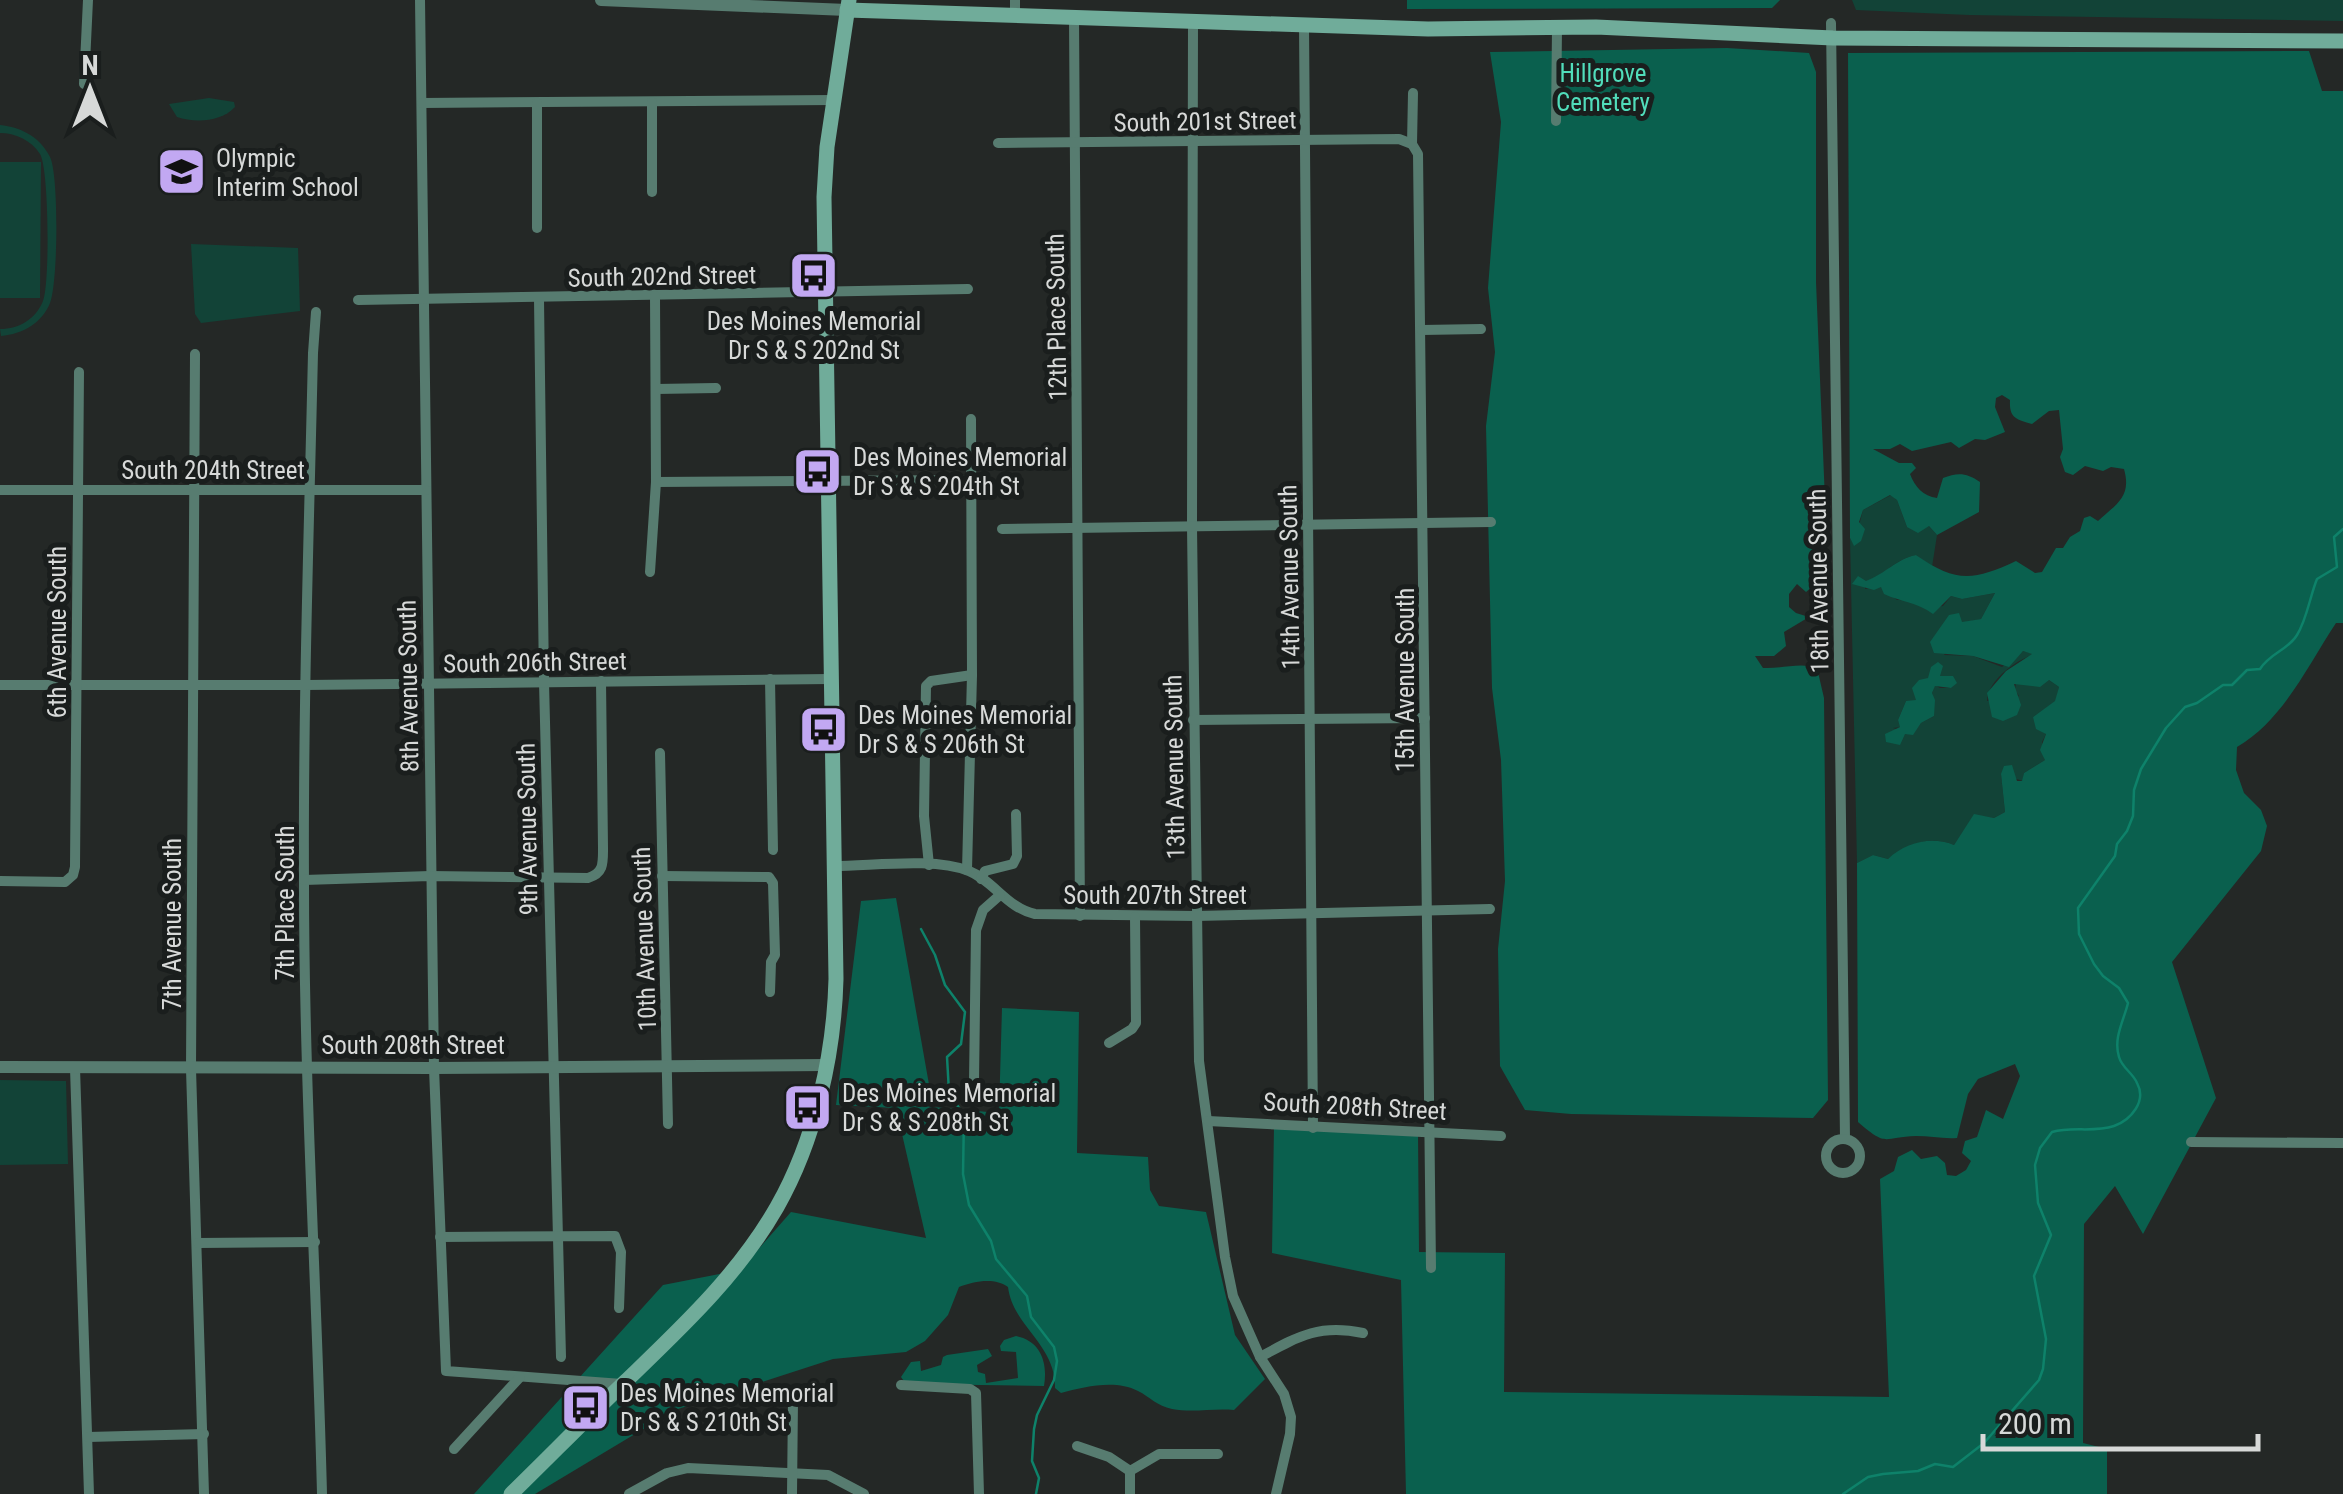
<svg xmlns="http://www.w3.org/2000/svg" width="2343" height="1494" viewBox="0 0 2343 1494" font-family="'Roboto Condensed',sans-serif">
<style>
.green{fill:#124337;fill-rule:evenodd}
.forest{fill:#0a604e}
.lines{fill:none;stroke-linecap:round;stroke-linejoin:round}
.stream{stroke:#0e826a;stroke-width:2.5}
.minor{stroke:#577c70;stroke-width:10}
.tertiary{stroke:#577c70;stroke-width:12}
.secondary{stroke:#70ac9a;stroke-width:15}
.labels{text-anchor:middle;stroke-width:10;stroke-linejoin:round;paint-order:stroke}
.park-label{font-size:25px;fill:#51ddbb;stroke:#1a1e1d}
.street-label{font-size:25px;fill:#d7d9d8;stroke:#1a1e1d}
.poi-label{font-size:25px;fill:#d7d9d8;stroke:#1a1e1d;text-anchor:start}
</style>
<rect width="100%" height="100%" fill="#242826"/>
<g class="green">
<path d="M1852,0H2343V21L1969,15L1856,10Z"/>
<path d="M209,98L234,102L235,107C221,122 195,123 177,117L169,104Z"/>
<path d="M0,125C21,127 40,137 50,157C59,175 58,284 50,303C42,323 23,334 1,336L0,329C19,329 36,319 43,301C50,284 49,168 40,154C31,140 15,133 0,133Z"/>
<path d="M0,162H41L40,298H0Z"/>
<path d="M191,244L298,248L300,311L201,323L195,314Z"/>
<path d="M1891,495L1897,500L1907,527L1929,526L1937,535L1932,567L1916,555C1896,559 1885,574 1866,582L1865,589L1881,586L1897,600C1913,599 1926,608 1943,606L1951,596L1962,599L1995,593L1981,619L1962,623L1944,655L1973,656L2002,667L2023,651L2034,654C2015,661 1988,680 1987,701L2019,696L2015,690L2016,683L2049,680L2059,687L2056,701L2033,717L2046,734L2042,742L2045,760L2024,773L2023,781L2001,774L2005,812L1994,818L1974,815L1954,845C1929,835 1910,844 1888,859L1873,855L1857,863L1850,538L1854,545L1863,510ZM1939,677L1956,683L1951,688H1940L1935,685L1932,693L1934,716L1921,723L1913,734L1893,728L1901,727L1898,720L1906,701H1916L1928,678Z"/>
<path d="M0,1080L66,1081L68,1164L0,1165Z"/>
</g>
<g class="forest">
<path d="M1407,0H1780L1772,8L1407,9Z"/>
<path d="M1727,48L1809,53L1816,72V282L1828,573L1806,592L1797,584L1789,594V607L1796,613L1809,617L1784,632L1786,646L1774,656H1755L1763,668C1782,669 1800,662 1817,668L1824,698L1828,1100L1813,1118L1571,1114L1525,1110L1500,1066L1498,949L1505,881L1501,760L1492,688L1486,426L1495,352L1488,288L1501,122L1490,52Z"/>
<path d="M2309,51L2322,91H2343V623H2336C2307,667 2283,720 2237,747L2236,770L2244,793L2261,810L2267,826L2261,851L2172,962L2216,1098L2143,1234L2115,1186L2084,1224L2083,1443L2107,1449V1494H1406L1401,1280L1272,1253L1274,1126L1418,1132L1419,1252L1505,1253L1504,1392L1889,1397L1880,1179L1894,1171L1898,1157L1912,1150L1921,1159L1937,1156L1945,1163L1947,1175L1956,1176L1966,1170L1971,1161L1962,1153L1965,1141L1977,1137L1986,1110L2003,1119L2020,1076L2015,1064L1978,1079L1968,1094L1957,1138C1943,1139 1930,1136 1916,1136C1882,1137 1888,1148 1858,1122L1857,863L1873,855L1888,859C1906,842 1932,836 1954,845L1974,814L1994,818L2005,812L2001,774L2004,766L2012,765L2017,781H2022L2024,773L2045,760L2040,750L2046,734L2036,729L2033,717L2055,701L2059,687L2049,680L2040,687L2014,684L2021,705L2017,715L2003,721L1992,717L1987,693L2006,671L2032,654L2023,651L2009,667L1973,656L1934,653L1930,642L1949,615L1959,613L1962,622L1981,619L1995,593L1962,599L1951,596L1933,614C1917,602 1901,602 1884,594L1881,587L1874,590L1852,584L1858,576L1866,581C1885,574 1896,559 1916,555C1956,583 1973,581 2016,561L2035,573L2042,572L2056,548H2063L2070,537L2080,531L2084,518L2090,516L2098,521C2116,504 2132,497 2124,469L2111,467L2103,471L2085,466L2073,475L2065,472L2060,457L2063,449L2059,410L2049,411L2032,424C2016,419 2009,418 2010,400L2002,395L1996,398L1995,407L2005,432L1985,440L1975,439L1959,448L1951,442L1912,451L1900,444L1890,449H1873L1899,463H1912L1916,468L1910,474C1915,487 1923,496 1937,498L1943,478C1958,472 1967,473 1980,482L1979,512L1937,535L1929,526L1918,533L1907,527L1897,500L1890,495L1863,510L1859,522L1865,529L1861,541L1854,546L1850,538L1848,53Z"/>
<path d="M1938,662L1943,666L1940,676H1953L1957,683L1951,688L1935,686L1932,693L1935,700L1934,716L1921,723L1913,735L1905,734L1900,745L1886,742L1885,734L1900,727L1898,720L1906,701L1916,700L1912,688L1919,680L1928,678L1931,667Z"/>
<path d="M896,898L933,1107L999,1113L1002,1008L1079,1012L1077,1153L1148,1157L1150,1190L1159,1206L1206,1212L1235,1335L1265,1379L1234,1410C1213,1408 1193,1413 1172,1409C1157,1406 1150,1397 1138,1391C1115,1379 1084,1387 1061,1393L1055,1388C1056,1344 1013,1327 1008,1287C995,1277 974,1281 959,1287L948,1315L925,1341L906,1352L833,1359L675,1410L535,1494H474L663,1285L740,1270L791,1212L926,1238L896,1108L836,1105L861,901Z"/>
<path d="M1016,1336C1041,1341 1048,1363 1044,1386L906,1384L901,1377L911,1362L920,1361L921,1371L941,1365L943,1357L947,1355L988,1349L992,1356L977,1365L978,1372L985,1374L986,1383L1018,1378L1016,1352L1001,1351L1000,1346L1004,1340Z"/>
</g>
<g class="lines">
<g class="stream">
<path d="M921,929L935,955L945,985L965,1012L961,1044L947,1057L949,1092L964,1116L963,1174L969,1205L991,1241L996,1259L1027,1296L1031,1317L1054,1347L1057,1361L1054,1380L1037,1415L1034,1429L1032,1461L1039,1478L1036,1494"/>
<path d="M1843,1494L1868,1477L1883,1474L1918,1471L1935,1464L1953,1467L1984,1443L2039,1380L2043,1369L2046,1339L2034,1276L2051,1235L2038,1203L2035,1165L2040,1148L2052,1132C2073,1126 2093,1133 2114,1126C2131,1120 2147,1101 2137,1083C2133,1073 2122,1068 2119,1057C2113,1038 2124,1020 2128,1003L2119,988L2103,976L2094,964L2079,934L2078,908L2115,856L2117,844L2127,831L2133,816L2134,790L2141,769L2166,728L2185,707L2197,703L2223,685H2232L2247,670L2260,669C2270,653 2288,650 2297,635C2307,619 2310,596 2317,579L2337,567L2334,537L2343,529"/>
</g>
<g class="minor">
<path d="M420,0L434,1068L446,1371L622,1384"/>
<path d="M1015,16V0"/>
<path d="M1074,18L1080,916"/>
<path d="M1193,22L1192,527L1199,1061L1225,1257L1233,1296L1260,1357L1284,1394L1291,1417L1290,1434L1276,1494"/>
<path d="M1831,23L1845,1138"/>
<path d="M1304,26L1313,1128"/>
<path d="M84,84L88,0"/>
<path d="M1413,93L1412,144L1418,154L1431,1268"/>
<path d="M422,103L834,100"/>
<path d="M537,103V228"/>
<path d="M1556,121L1557,28"/>
<path d="M998,143L1399,139L1412,144"/>
<path d="M652,192V102"/>
<path d="M539,299L544,682L561,1357"/>
<path d="M358,300L968,289"/>
<path d="M316,312L313,353C309,529 303,706 304,882C304,1086 317,1290 322,1494"/>
<path d="M1422,330L1481,329"/>
<path d="M195,354L191,1069L204,1494"/>
<path d="M656,389L716,388"/>
<path d="M656,482L971,480"/>
<path d="M0,490H426"/>
<path d="M1002,529L1491,522"/>
<path d="M650,572L656,482L655,296"/>
<path d="M770,679L773,850"/>
<path d="M0,685H306L830,679"/>
<path d="M1193,720L1425,718"/>
<path d="M660,753L668,1124"/>
<path d="M929,865L924,816L926,686L931,681L972,675"/>
<path d="M834,866C873,866 933,857 969,871C994,881 1007,908 1035,914L1196,916L1490,909"/>
<path d="M967,870L972,675L971,419"/>
<path d="M662,876L769,877L773,883L775,955L771,962L770,992"/>
<path d="M981,879L985,871L1013,864L1017,856L1016,814"/>
<path d="M304,880L430,876L588,878C604,873 603,863 603,848L601,681"/>
<path d="M0,881L65,882L73,875L75,867L79,372"/>
<path d="M1000,895L983,910L976,930L974,1082C980,1105 1000,1098 1020,1099"/>
<path d="M1109,1043L1132,1029L1136,1023L1135,917"/>
<path d="M75,1068L89,1494"/>
<path d="M1208,1121L1501,1136"/>
<circle cx="1843" cy="1156" r="17"/>
<path d="M2191,1142L2343,1143"/>
<path d="M440,1237L615,1236L621,1252L619,1308"/>
<path d="M198,1243L315,1242"/>
<path d="M1260,1357C1299,1336 1319,1324 1363,1333"/>
<path d="M901,1385L970,1389L976,1393L979,1494"/>
<path d="M88,1437L204,1434"/>
<path d="M1077,1446L1109,1457L1130,1471L1159,1454H1218"/>
<path d="M454,1449L520,1377"/>
<path d="M629,1494L667,1473L688,1468L828,1475L864,1494"/>
<path d="M792,1494L793,1400"/>
<path d="M1130,1494V1471"/>
</g>
<g class="tertiary">
<path d="M601,0L847,10"/>
<path d="M0,1067L434,1068L826,1065"/>
</g>
<g class="secondary">
<path d="M847,10L1428,29L1596,27L1833,38L2343,41"/>
<path d="M511,1494C550,1456 587,1418 626,1381C682,1327 738,1275 777,1207C815,1140 834,1056 836,979L824,197L827,147L849,0"/>
</g>
</g>
<defs>
<symbol id="school-square" viewBox="-11 -11 22 22"><rect x="-9" y="-9" width="18" height="18" rx="4" fill="#c2a8f2" stroke="#1a1e1d"/><path d="M0-5L7-2L0 1L-7-2ZM-4 1L0 2.5L4 1V4Q0 6-4 4Z" fill="#111"/></symbol>
<symbol id="bus-square" viewBox="-11 -11 22 22"><rect x="-9" y="-9" width="18" height="18" rx="4" fill="#c2a8f2" stroke="#1a1e1d"/><path d="M-5-6H5V4H4V6H2V4H-2V6H-4V4H-5ZM-3.5-4V0h7V-4ZM-3.5 1.2v1.5H-2V1.2ZM2 1.2v1.5H3.5V1.2Z" fill="#111"/></symbol>
</defs>
<g fill-rule="evenodd">
<use href="#school-square" x="154" y="144" width="55" height="55"/>
<use href="#bus-square" x="786" y="248" width="55" height="55"/>
<use href="#bus-square" x="790" y="444" width="55" height="55"/>
<use href="#bus-square" x="796" y="702" width="55" height="55"/>
<use href="#bus-square" x="780" y="1080" width="55" height="55"/>
<use href="#bus-square" x="558" y="1380" width="55" height="55"/>
</g>
<g class="labels">
<g class="park-label">
<text x="1603" y="82">Hillgrove<tspan x="1603" dy="29">Cemetery</tspan></text>
</g>
<g class="street-label">
<text transform="translate(1205 121) rotate(-1)" y="9">South 201st Street</text>
<text transform="translate(662 276) rotate(-1)" y="9">South 202nd Street</text>
<text transform="translate(1056 317) rotate(-91)" y="9">12th Place South</text>
<text x="213" y="479">South 204th Street</text>
<text transform="translate(1289 577) rotate(-91)" y="9">14th Avenue South</text>
<text transform="translate(1818 581) rotate(-91)" y="9">18th Avenue South</text>
<text transform="translate(57 632) rotate(-90)" y="9">6th Avenue South</text>
<text transform="translate(535 662) rotate(-1)" y="9">South 206th Street</text>
<text transform="translate(1405 680) rotate(-90)" y="9">15th Avenue South</text>
<text transform="translate(408 686) rotate(-91)" y="9">8th Avenue South</text>
<text transform="translate(1174 767) rotate(-91)" y="9">13th Avenue South</text>
<text transform="translate(527 829) rotate(-91)" y="9">9th Avenue South</text>
<text x="1155" y="904">South 207th Street</text>
<text transform="translate(285 903) rotate(-90)" y="9">7th Place South</text>
<text transform="translate(172 924) rotate(-90)" y="9">7th Avenue South</text>
<text transform="translate(644 939) rotate(-92)" y="9">10th Avenue South</text>
<text x="413" y="1054">South 208th Street</text>
<text transform="translate(1355 1106) rotate(3)" y="9">South 208th Street</text>
</g>
<g class="poi-label">
<text x="216" y="167">Olympic<tspan x="216" dy="29">Interim School</tspan></text>
<text x="814" y="330" text-anchor="middle">Des Moines Memorial<tspan x="814" dy="29">Dr S &amp; S 202nd St</tspan></text>
<text x="853" y="466">Des Moines Memorial<tspan x="853" dy="29">Dr S &amp; S 204th St</tspan></text>
<text x="858" y="724">Des Moines Memorial<tspan x="858" dy="29">Dr S &amp; S 206th St</tspan></text>
<text x="842" y="1102">Des Moines Memorial<tspan x="842" dy="29">Dr S &amp; S 208th St</tspan></text>
<text x="620" y="1402">Des Moines Memorial<tspan x="620" dy="29">Dr S &amp; S 210th St</tspan></text>
</g>
</g>
<g transform="translate(90 90)" stroke="#1a1e1d" stroke-width="8" paint-order="stroke">
<path d="M0-8L18 38L0 25L-18 38Z" fill="#d7d9d8"/>
<text y="-15" font-size="28" font-weight="bold" text-anchor="middle" fill="#d7d9d8">N</text>
</g>
<path d="M1983 1434v15h275v-15" fill="none" stroke="#d7d9d8" stroke-width="5"/>
<text x="1998" y="1434" font-size="30" fill="#d7d9d8" stroke="#1a1e1d" stroke-width="8" paint-order="stroke">200 m</text>
</svg>
